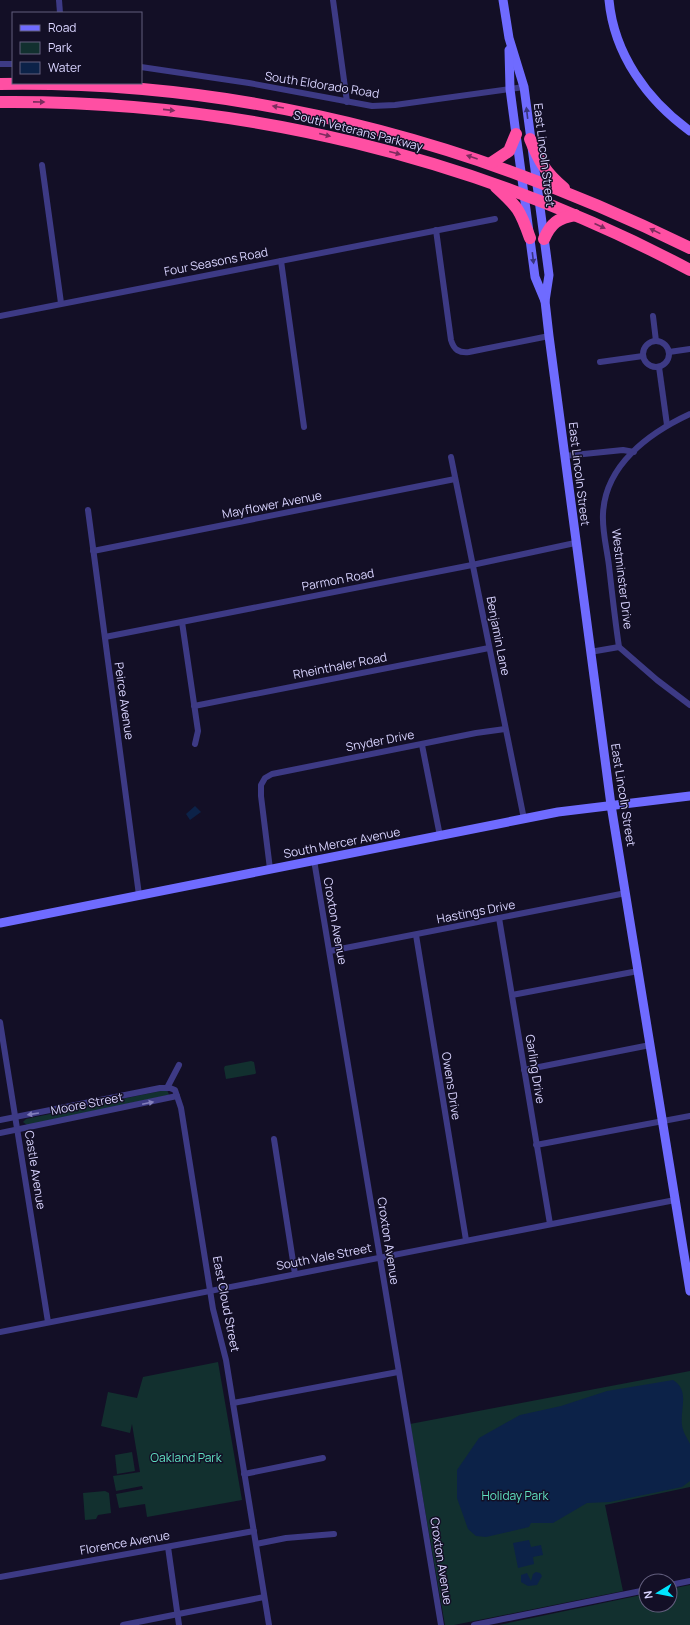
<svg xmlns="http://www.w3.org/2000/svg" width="690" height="1625" viewBox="0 0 690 1625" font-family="Manrope,sans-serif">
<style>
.green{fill:#12302f}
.water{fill:#0c2248}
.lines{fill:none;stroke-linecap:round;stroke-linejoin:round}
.street{stroke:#3d3a85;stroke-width:6}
.secondary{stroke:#6f6bff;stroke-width:9}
.highway{stroke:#ff4fa3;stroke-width:12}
.oneway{fill:#7d2c5e}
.oneway2{fill:#38347d}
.oneway3{fill:#837fbc}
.labels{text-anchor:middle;stroke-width:3;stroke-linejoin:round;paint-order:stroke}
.street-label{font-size:12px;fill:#d9d4ff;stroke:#130f26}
.park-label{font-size:12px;fill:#5fe0c0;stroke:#130f26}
</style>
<rect width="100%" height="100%" fill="#130f26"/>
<g class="green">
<path d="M251,1061L254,1062L256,1073L255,1074L226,1079L224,1068L225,1066Z"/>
<path d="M165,1090L168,1092L169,1095L27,1125L23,1122L26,1119Z"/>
<path d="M218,1362L242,1500L147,1517L145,1504L119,1508L116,1494L143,1489L142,1486L116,1491L113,1476L140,1472L132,1424L130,1433L101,1426L108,1392L137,1398L143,1377Z"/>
<path d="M690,1371V1487L605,1505L623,1591L454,1625H445L410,1424Z"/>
<path d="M132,1452L135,1471L117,1474L115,1455Z"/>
<path d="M105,1491L109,1493L111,1513L98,1515L96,1519L85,1520L83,1493Z"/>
<path d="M690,1585V1625H499L646,1594V1605H670V1589Z"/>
</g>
<g class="water">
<path d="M195,806L201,812L190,820L186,814Z"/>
<path d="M673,1380C690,1390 680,1409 682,1425C683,1433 687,1437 690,1444C690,1452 690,1472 690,1481L682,1487L610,1502L587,1503L553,1523H531L529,1527L486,1537L476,1536L468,1529L457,1498V1470L479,1438L520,1415L561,1406L607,1391Z"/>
<path d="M529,1540L531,1547L541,1545L543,1555L533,1557L534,1564L518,1568L513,1543Z"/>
<path d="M536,1572L540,1573L542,1576L537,1585L528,1586L521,1582V1575L527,1573L531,1581L533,1574Z"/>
</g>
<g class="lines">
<g class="street">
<path d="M59,0L60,13"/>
<path d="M333,0L347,102"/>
<path d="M0,64H13"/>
<path d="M141,67L249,83L372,106L395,105L524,87"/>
<path d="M42,165L61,303"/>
<path d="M436,230L451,340C454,350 459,353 469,352L549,336"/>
<path d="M281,261L304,427"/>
<path d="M0,316L495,219"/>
<path d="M653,316L656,341"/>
<circle cx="656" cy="354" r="13"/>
<path d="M669,352L690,349"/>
<path d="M600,362L643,356"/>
<path d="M659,367L667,425"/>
<path d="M690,414C649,433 605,465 603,514C602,531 607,549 609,566C612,593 615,620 619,647L657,680L690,705"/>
<path d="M564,456L623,450L634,452"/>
<path d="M451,457L524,819"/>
<path d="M88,510L139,895"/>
<path d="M93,551L455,479"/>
<path d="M182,622L198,731L195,744"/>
<path d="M105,637L472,565L575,543"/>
<path d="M590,652L619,647"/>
<path d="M194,706L489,648"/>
<path d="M422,745L440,836"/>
<path d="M314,860L441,1625"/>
<path d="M270,869L261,796V785L265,778L272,774L476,733L505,729"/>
<path d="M499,918L550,1224"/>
<path d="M416,935L466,1240"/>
<path d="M330,951L626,893"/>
<path d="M512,995L638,971"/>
<path d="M0,1022L48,1322"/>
<path d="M524,1070L650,1045"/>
<path d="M167,1088L179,1065"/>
<path d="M0,1120L160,1088H170L175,1090L181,1108L213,1309L226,1360L237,1428L269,1625"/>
<path d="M0,1133L177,1096"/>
<path d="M274,1139L295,1274"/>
<path d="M536,1145L690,1116"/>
<path d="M0,1332L675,1200"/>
<path d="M233,1403L398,1372"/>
<path d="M244,1474L323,1458"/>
<path d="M256,1544L286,1538L334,1534"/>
<path d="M168,1547L179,1625"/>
<path d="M0,1577L254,1531"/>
<path d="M670,1585L690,1581"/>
<path d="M123,1625L264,1597"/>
<path d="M474,1625L646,1590"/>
</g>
<g class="secondary">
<path d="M503,0L509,38L524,87L549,275L545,301L549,336L611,805L690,1291"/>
<path d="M609,0C614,54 647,100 690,131"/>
<path d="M509,50L510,89L535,277L545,301"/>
<path d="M0,923L558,812L690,796"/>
</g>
<g class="highway">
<path d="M0,84C244,80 473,141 690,248"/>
<path d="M0,102C240,100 478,157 690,270"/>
<path d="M530,139C539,161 545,172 564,188"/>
<path d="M491,163L509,151L516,134"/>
<path d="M496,187C518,207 520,210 530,238"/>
<path d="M544,239C551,223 558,218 575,215"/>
</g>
</g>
<defs><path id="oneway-solid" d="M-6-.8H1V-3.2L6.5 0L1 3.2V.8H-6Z"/></defs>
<g class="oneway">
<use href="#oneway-solid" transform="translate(39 102) rotate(1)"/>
<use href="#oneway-solid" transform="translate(278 107) rotate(-170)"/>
<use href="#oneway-solid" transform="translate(169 110) rotate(6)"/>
<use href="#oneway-solid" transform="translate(325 135) rotate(14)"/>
<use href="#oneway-solid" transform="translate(395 153) rotate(15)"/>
<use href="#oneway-solid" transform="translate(472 157) rotate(-161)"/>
<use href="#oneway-solid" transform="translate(600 226) rotate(24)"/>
<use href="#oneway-solid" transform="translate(655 231) rotate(-154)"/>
</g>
<g class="oneway2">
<use href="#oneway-solid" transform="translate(527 113) rotate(-97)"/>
<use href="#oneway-solid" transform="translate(533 258) rotate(83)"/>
</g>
<g class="oneway3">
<use href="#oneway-solid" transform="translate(148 1103) rotate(-12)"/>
<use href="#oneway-solid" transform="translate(33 1114) rotate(171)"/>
</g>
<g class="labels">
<g class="street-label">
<text transform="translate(322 85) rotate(9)" y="4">South Eldorado Road</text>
<text transform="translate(358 131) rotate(14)" y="4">South Veterans Parkway</text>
<text transform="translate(544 155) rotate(83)" y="4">East Lincoln Street</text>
<text transform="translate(216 262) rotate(-11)" y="4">Four Seasons Road</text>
<text transform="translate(579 474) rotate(83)" y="4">East Lincoln Street</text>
<text transform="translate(272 505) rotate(-11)" y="4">Mayflower Avenue</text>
<text transform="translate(622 579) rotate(83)" y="4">Westminster Drive</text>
<text transform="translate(338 580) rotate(-11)" y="4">Parmon Road</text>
<text transform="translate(498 636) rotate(79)" y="4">Benjamin Lane</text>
<text transform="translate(340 666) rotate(-11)" y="4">Rheinthaler Road</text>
<text transform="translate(124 701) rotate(82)" y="4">Peirce Avenue</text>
<text transform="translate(380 741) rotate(-11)" y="4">Snyder Drive</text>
<text transform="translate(623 795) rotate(81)" y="4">East Lincoln Street</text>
<text transform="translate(342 843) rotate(-11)" y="4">South Mercer Avenue</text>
<text transform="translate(476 912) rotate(-11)" y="4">Hastings Drive</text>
<text transform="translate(335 921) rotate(80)" y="4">Croxton Avenue</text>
<text transform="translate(535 1069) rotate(81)" y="4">Garling Drive</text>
<text transform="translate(451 1086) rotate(81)" y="4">Owens Drive</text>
<text transform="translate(87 1104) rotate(-11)" y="4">Moore Street</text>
<text transform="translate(35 1170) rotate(81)" y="4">Castle Avenue</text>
<text transform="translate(388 1241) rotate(81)" y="4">Croxton Avenue</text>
<text transform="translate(324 1257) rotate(-11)" y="4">South Vale Street</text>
<text transform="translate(226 1304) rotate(79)" y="4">East Cloud Street</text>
<text transform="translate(125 1543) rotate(-10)" y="4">Florence Avenue</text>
<text transform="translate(441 1561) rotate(81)" y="4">Croxton Avenue</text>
</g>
<g class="park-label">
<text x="186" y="1462">Oakland Park</text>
<text x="515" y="1500">Holiday Park</text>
</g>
</g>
<rect x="12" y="12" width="130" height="72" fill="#130f26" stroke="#625e7d"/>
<rect x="20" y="25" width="20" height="6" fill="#6f6bff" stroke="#625e7d"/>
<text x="48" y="32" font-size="12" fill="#d9d4ff">Road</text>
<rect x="20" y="42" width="20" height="12" fill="#12302f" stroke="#625e7d"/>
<text x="48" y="52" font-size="12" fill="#d9d4ff">Park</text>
<rect x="20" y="62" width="20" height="12" fill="#0c2248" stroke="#625e7d"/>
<text x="48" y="72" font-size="12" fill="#d9d4ff">Water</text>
<g transform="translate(658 1593) rotate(260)"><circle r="19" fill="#130f26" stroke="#625e7d"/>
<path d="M0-3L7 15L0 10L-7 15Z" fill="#00e5ff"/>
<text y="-6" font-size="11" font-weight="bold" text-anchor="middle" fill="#d9d4ff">N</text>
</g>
</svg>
